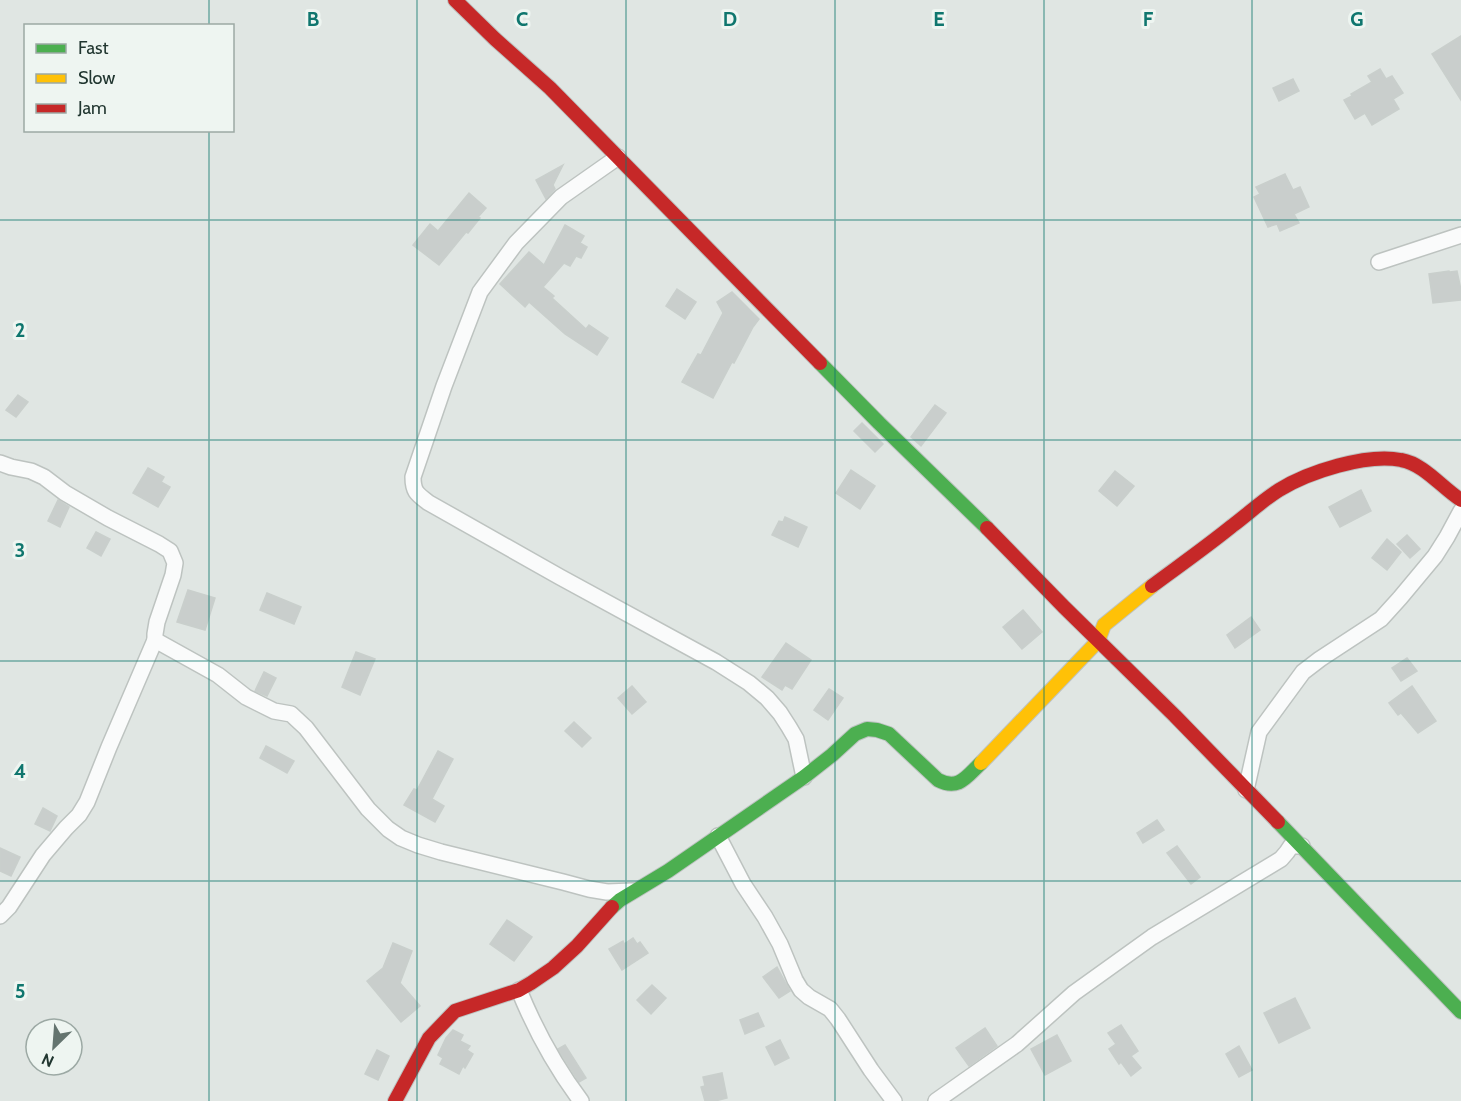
<svg xmlns="http://www.w3.org/2000/svg" width="1461" height="1101" viewBox="0 0 1461 1101" font-family="Cabin,sans-serif">
<style>
.building{fill:#c9cecc;stroke:#c9cfcc;stroke-width:1.5}
.lines{fill:none;stroke-linecap:round;stroke-linejoin:round}
.street-casing{stroke:#bdc3c0;stroke-width:18}
.fast-casing{stroke:#bdc3c1;stroke-width:16}
.slow-casing{stroke:#bdc3c1;stroke-width:16}
.jam-casing{stroke:#bdc3c1;stroke-width:16}
.street{stroke:#fafbfb;stroke-width:15}
.fast{stroke:#4caf50;stroke-width:14}
.slow{stroke:#ffc107;stroke-width:14}
.jam{stroke:#c62828;stroke-width:14}
.grid{fill:none;stroke:#0f766e;stroke-width:1.5;stroke-opacity:0.55}
.grid-label{font-size:20px;text-anchor:middle;font-weight:bold;fill:#0f766e;stroke:#eef5f1;stroke-width:6;stroke-linejoin:round;paint-order:stroke}
</style>
<rect width="100%" height="100%" fill="#e0e6e3"/>
<g class="building">
<path d="M1461,36V100L1432,54Z"/>
<path d="M1380,69L1386,79L1392,76L1403,93L1393,99L1399,109L1372,125L1365,113L1355,119L1344,100L1352,96L1351,94L1372,82L1368,76Z"/>
<path d="M1293,79L1299,91L1279,101L1273,88Z"/>
<path d="M563,165L553,185L555,189L546,199L536,180Z"/>
<path d="M1285,174L1293,190L1300,187L1309,207L1294,214L1299,223L1280,231L1277,224L1268,227L1254,197L1260,194L1256,187Z"/>
<path d="M469,193L486,208L478,217L480,218L468,233L466,232L439,265L413,245L430,224L438,231Z"/>
<path d="M565,225L584,236L580,243L587,247L581,258L576,256L570,266L564,263L543,287L554,296L552,298L586,329L589,325L608,338L597,355L565,334L529,302L525,307L500,284L529,252L544,265Z"/>
<path d="M1449,271L1450,272L1457,271L1461,290V300L1433,303L1429,274Z"/>
<path d="M677,289L696,302L685,319L666,306Z"/>
<path d="M732,292L759,319L753,327L734,363L732,362L713,398L682,382L698,354L701,355L723,313L717,302Z"/>
<path d="M18,395L28,402L16,417L6,410Z"/>
<path d="M935,405L946,413L921,446L911,437Z"/>
<path d="M862,423L883,444L875,452L854,431Z"/>
<path d="M148,468L164,477L161,482L170,487L158,507L133,493Z"/>
<path d="M851,470L875,486L860,509L836,493Z"/>
<path d="M1115,471L1134,486L1117,506L1099,491Z"/>
<path d="M1361,490L1371,511L1340,527L1329,507Z"/>
<path d="M58,500L69,507L60,527L48,521Z"/>
<path d="M785,517L807,527L798,547L772,535L779,521L783,522Z"/>
<path d="M96,532L110,539L101,556L87,548Z"/>
<path d="M1407,535L1420,549L1410,558L1397,544Z"/>
<path d="M1387,539L1401,552L1387,570L1372,558Z"/>
<path d="M188,590L215,598L205,630L177,622Z"/>
<path d="M267,593L301,607L294,624L260,610Z"/>
<path d="M1023,610L1042,632L1022,649L1003,627Z"/>
<path d="M1251,617L1260,630L1235,648L1227,635Z"/>
<path d="M786,643L811,660L792,689L785,685L782,690L762,677Z"/>
<path d="M356,652L375,659L360,695L342,687Z"/>
<path d="M1407,658L1417,671L1401,681L1392,668Z"/>
<path d="M264,672L276,678L267,696L255,691Z"/>
<path d="M632,686L646,702L632,714L618,698Z"/>
<path d="M1412,686L1436,721L1418,733L1401,713L1398,715L1389,703Z"/>
<path d="M829,689L843,698L828,720L814,710Z"/>
<path d="M574,722L591,738L582,747L565,731Z"/>
<path d="M266,746L294,761L287,773L260,758Z"/>
<path d="M438,751L453,759L432,799L444,806L435,822L404,805L414,789L417,790Z"/>
<path d="M43,808L57,816L50,831L35,824Z"/>
<path d="M1157,820L1164,830L1143,843L1137,833Z"/>
<path d="M1177,846L1200,877L1191,884L1167,853Z"/>
<path d="M0,848L20,857L11,876L0,871Z"/>
<path d="M507,920L532,937L514,961L490,944Z"/>
<path d="M633,938L637,944L640,942L648,953L622,970L609,949L623,941L624,944Z"/>
<path d="M393,943L412,951L400,983L420,1006L401,1022L367,981L383,968Z"/>
<path d="M777,967L790,991L779,998L763,977Z"/>
<path d="M652,985L666,998L651,1014L637,1000Z"/>
<path d="M1295,998L1310,1028L1279,1043L1264,1013Z"/>
<path d="M758,1013L764,1026L745,1034L740,1020Z"/>
<path d="M1121,1025L1138,1051L1131,1056L1141,1068L1131,1076L1121,1062L1119,1064L1109,1049L1116,1044L1108,1033Z"/>
<path d="M985,1028L997,1046L969,1066L956,1048Z"/>
<path d="M453,1030L463,1035L460,1041L470,1046L467,1050L473,1054L465,1068L463,1066L459,1074L440,1064L443,1058L438,1055L446,1038Z"/>
<path d="M1057,1035L1071,1061L1045,1075L1031,1049Z"/>
<path d="M780,1040L789,1058L775,1065L766,1047Z"/>
<path d="M565,1045L586,1078L579,1082L558,1049Z"/>
<path d="M1239,1046L1252,1070L1239,1077L1226,1054Z"/>
<path d="M377,1050L389,1056L378,1080L365,1074Z"/>
<path d="M722,1073L727,1098L715,1101H705L701,1087L705,1086L703,1077Z"/>
</g>
<g class="lines">
<defs>
<g id="street">
<path d="M618,157L561,197L516,243L480,292L444,386L413,477C413,492 417,494 429,503L560,577L716,662L749,683L767,698L780,713L789,727L796,739L804,777"/>
<path d="M1379,262L1461,235"/>
<path d="M0,463L11,467L31,471L44,477L65,493L108,518L159,544L170,551L175,563L173,575L157,622L155,634V640L218,675L246,697L274,711L291,714L306,728L368,809L388,829L401,838L418,845L441,852L563,882L589,889L607,892L632,891"/>
<path d="M1246,790L1259,732L1303,672L1320,659L1381,619L1400,598L1435,556L1447,537L1461,511"/>
<path d="M718,836L743,884L765,917L780,944L795,980L801,990L809,997L830,1009L838,1019L871,1070L894,1101"/>
<path d="M0,916L9,907L43,855L66,828L79,815L87,802L109,747L155,640"/>
<path d="M519,990C536,1032 554,1065 581,1101"/>
<path d="M936,1101L1017,1044L1074,993L1152,937L1281,859L1287,852L1291,846H1302"/>
</g>
<g id="fast">
<path d="M820,363L879,423L987,528"/>
<path d="M1278,822L1461,1012"/>
<path d="M612,907L620,900L668,871L804,777L832,755L855,734L867,729L877,730L889,734L938,780C959,791 967,776 981,763"/>
</g>
<path id="slow" d="M981,763L1098,641L1104,625L1152,586"/>
<g id="jam">
<path d="M455,0L495,39L550,88L820,363"/>
<path d="M987,528L1064,607L1175,716L1278,822"/>
<path d="M1152,586C1179,566 1206,547 1232,526C1248,514 1263,500 1279,490C1308,472 1367,453 1401,460C1424,464 1441,487 1461,500"/>
<path d="M395,1101L429,1038L455,1011L519,990L531,983L553,968L577,946L612,907"/>
</g>
</defs>
<use href="#street" class="street-casing"/>
<use href="#fast" class="fast-casing"/>
<use href="#slow" class="slow-casing"/>
<use href="#jam" class="jam-casing"/>
<use href="#street" class="street"/>
<use href="#fast" class="fast"/>
<use href="#slow" class="slow"/>
<use href="#jam" class="jam"/>
</g>
<path class="grid" d="M209,0V26M417,0V1101M626,0V1101M835,0V1101M1044,0V1101M1252,0V1101M209,130V1101M0,220H1461M0,440H1461M0,661H1461M0,881H1461"/>
<g class="grid-label">
<text x="313" y="26">B</text>
<text x="522" y="26">C</text>
<text x="730" y="26">D</text>
<text x="939" y="26">E</text>
<text x="1148" y="26">F</text>
<text x="1357" y="26">G</text>
<text x="20" y="337">2</text>
<text x="20" y="557">3</text>
<text x="20" y="778">4</text>
<text x="20" y="998">5</text>
</g>
<rect x="24" y="24" width="210" height="108" fill="#eef5f1" stroke="#9ca9a4" stroke-width="1.5"/>
<rect x="36" y="44" width="30" height="9" fill="#4caf50" stroke="#9ca9a4" stroke-width="1.5"/>
<text x="78" y="54" font-size="18" fill="#213630">Fast</text>
<rect x="36" y="74" width="30" height="9" fill="#ffc107" stroke="#9ca9a4" stroke-width="1.5"/>
<text x="78" y="84" font-size="18" fill="#213630">Slow</text>
<rect x="36" y="104" width="30" height="9" fill="#c62828" stroke="#9ca9a4" stroke-width="1.5"/>
<text x="78" y="114" font-size="18" fill="#213630">Jam</text>
<g transform="translate(54 1047) rotate(205)"><circle r="28" fill="#eef5f1" stroke="#9ca9a4" stroke-width="1.5"/>
<path d="M0-4.5L10 22L0 15L-10 22Z" fill="#64746f"/>
<text y="-9" font-size="16" font-weight="bold" text-anchor="middle" fill="#213630">N</text>
</g>
</svg>
